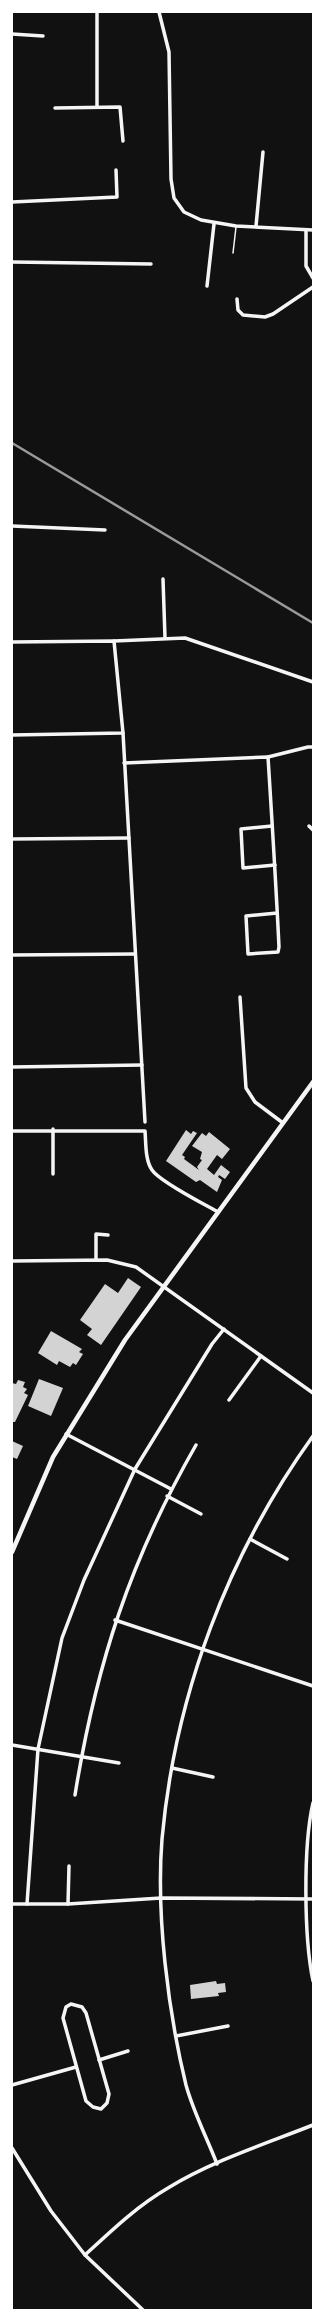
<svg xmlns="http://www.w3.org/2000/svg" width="325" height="2322" viewBox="0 0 325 2322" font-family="'DejaVu Sans',sans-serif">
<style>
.building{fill:#d3d3d3}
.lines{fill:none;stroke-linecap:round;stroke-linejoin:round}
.service{stroke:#f5f5f5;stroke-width:1.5}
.minor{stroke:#f5f5f5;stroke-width:3.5}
.tertiary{stroke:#f5f5f5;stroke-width:4.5}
.rail{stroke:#9a9a9a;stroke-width:2.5}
</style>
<rect width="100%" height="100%" fill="#111"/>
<g class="building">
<path d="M186,1130L191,1134L193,1131L197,1133L182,1155L185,1157L184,1159L199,1170L197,1167L202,1160L200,1159L202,1152L192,1146L202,1133L206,1136L209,1132L230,1149L222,1159L217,1155L207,1169L214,1175L221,1165L230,1172L225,1179L219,1175L218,1177L222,1180L217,1192L200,1180L196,1182L166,1161Z"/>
<path d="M128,1278L141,1287L101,1345L87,1335L92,1329L80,1320L105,1284L118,1293Z"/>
<path d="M51,1331L82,1349L79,1352L83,1354L76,1365L73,1363L70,1367L59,1361L57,1365L38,1353Z"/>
<path d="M39,1379L63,1388L51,1416L28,1406Z"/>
<path d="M18,1380L25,1382L23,1387L27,1389L24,1393L28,1395L15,1422H12V1383L16,1384Z"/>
<path d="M12,1441L23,1446L17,1459L12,1457Z"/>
<path d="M216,1981L217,1984L225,1983L226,1992L218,1993L219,1996L191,1999L190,1985Z"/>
</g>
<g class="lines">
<path class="service" d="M233,253L236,227"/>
<g class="minor">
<path d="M97,12V106"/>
<path d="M159,12L169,52L171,179L174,198L184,212L201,220L236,226L313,230"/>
<path d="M12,34L43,36"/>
<path d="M55,108L120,107L123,141"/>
<path d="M12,202L117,197L116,170"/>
<path d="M256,226L263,152"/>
<path d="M306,230V266L313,278"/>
<path d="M12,262L151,264"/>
<path d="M207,286L214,224"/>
<path d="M237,299L238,310L243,315L265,317L273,314L313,287"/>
<path d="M12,526L105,530"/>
<path d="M163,579L165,638"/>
<path d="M114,641L185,638L313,682"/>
<path d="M12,642L114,641L123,733L12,735"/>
<path d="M123,733L145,1122"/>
<path d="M268,757L308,747H313"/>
<path d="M124,763L268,757C272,820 276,884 279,947L278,952L248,954L246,916L277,913"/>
<path d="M272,826L241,829L243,868L275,865"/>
<path d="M309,826L313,830"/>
<path d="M12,839L129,838"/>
<path d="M12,955L135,954"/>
<path d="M240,997L246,1088L255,1102L283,1123"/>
<path d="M12,1067L142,1065"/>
<path d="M53,1129V1174"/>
<path d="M12,1131H145C146,1143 145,1160 152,1170C160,1182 204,1204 218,1212"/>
<path d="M96,1260V1234L108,1235"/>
<path d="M12,1261L107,1260L136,1267L313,1393"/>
<path d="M229,1400L261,1356"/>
<path d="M66,1434L171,1489"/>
<path d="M167,1496L201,1514"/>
<path d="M250,1539L287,1559"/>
<path d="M115,1620L313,1686"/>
<path d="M12,1745L119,1763"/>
<path d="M172,1768L213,1777"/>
<path d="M75,1795C96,1665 130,1560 196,1445"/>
<path d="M313,1803C303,1846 304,1938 313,1981"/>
<path d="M12,1904H68L161,1898L313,1899"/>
<path d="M27,1904L38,1749L62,1638L84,1580L135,1469L212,1344L224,1329"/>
<path d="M68,1904L69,1866"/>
<path d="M71,2004L82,2007L86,2013L109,2094L107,2103L101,2109L93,2107L86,2101L63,2018L66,2007Z"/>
<path d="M176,2036L228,2026"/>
<path d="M99,2060L128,2051"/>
<path d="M12,2085L76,2067"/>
<path d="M12,2148L51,2211L85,2255L143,2310"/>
<path d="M217,2164C207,2138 193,2111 186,2085C168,2011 156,1915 162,1839C175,1695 228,1554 313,1436"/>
<path d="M85,2255C111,2231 137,2206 168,2188C212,2161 265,2144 313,2125"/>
</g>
<path class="tertiary" d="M12,1552L53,1457L125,1340L313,1082"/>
<path class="rail" d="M12,443L313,623"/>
</g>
<rect width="325" height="2322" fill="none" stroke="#ffffff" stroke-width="26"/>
</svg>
